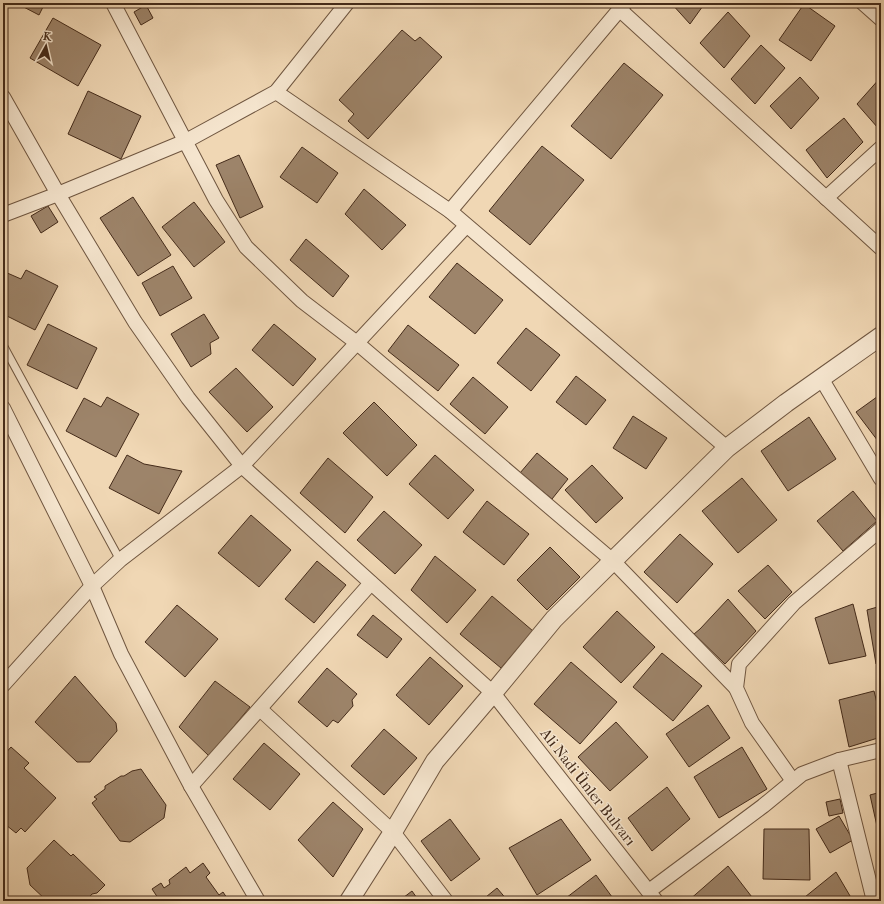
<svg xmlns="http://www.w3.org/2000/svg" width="884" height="904" viewBox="0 0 884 904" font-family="'IM FELL French Canon',serif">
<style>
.building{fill:#9d846a;stroke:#442b1a}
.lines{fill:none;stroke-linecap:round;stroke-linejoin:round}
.service-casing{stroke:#6f5640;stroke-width:9}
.minor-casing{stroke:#6f5640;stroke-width:16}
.tertiary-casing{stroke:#6f5640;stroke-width:20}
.service{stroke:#f5e5ce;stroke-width:7}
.minor{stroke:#f5e5ce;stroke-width:14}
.tertiary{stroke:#f5e5ce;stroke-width:18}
.labels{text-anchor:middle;stroke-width:3;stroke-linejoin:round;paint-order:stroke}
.street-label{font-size:15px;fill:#442b1a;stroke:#f5e5ce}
</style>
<rect width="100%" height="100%" fill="#f0d7b4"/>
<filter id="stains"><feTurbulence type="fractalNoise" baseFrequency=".005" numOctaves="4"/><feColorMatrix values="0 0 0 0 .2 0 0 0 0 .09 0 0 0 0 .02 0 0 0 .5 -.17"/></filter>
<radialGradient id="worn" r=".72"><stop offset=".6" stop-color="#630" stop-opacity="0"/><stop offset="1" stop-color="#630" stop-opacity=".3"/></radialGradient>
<g class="building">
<path d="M16,3H45L39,15Z"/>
<path d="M671,3H705L690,24Z"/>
<path d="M804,4L835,26L811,61L779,40Z"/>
<path d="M146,5L153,18L141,25L134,12Z"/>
<path d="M728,12L750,36L724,68L700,43Z"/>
<path d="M53,18L101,45L78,86L30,58Z"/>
<path d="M402,30L415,41L420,37L442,57L368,139L348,121L354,114L339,100Z"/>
<path d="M761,45L785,68L755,104L731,79Z"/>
<path d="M624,63L663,95L611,159L571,126Z"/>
<path d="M800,77L819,98L791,129L770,106Z"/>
<path d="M881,77V125L878,128L857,104Z"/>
<path d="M88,91L141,116L121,159L68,134Z"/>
<path d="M844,118L863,142L827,178L806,150Z"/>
<path d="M542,146L584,180L530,245L489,211Z"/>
<path d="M302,147L338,173L317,203L280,177Z"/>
<path d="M239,155L263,207L240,218L216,165Z"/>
<path d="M364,189L406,225L382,250L345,214Z"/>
<path d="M133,197L171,255L138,276L100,218Z"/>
<path d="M194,202L225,242L194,267L162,227Z"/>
<path d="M48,206L58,222L41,233L31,216Z"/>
<path d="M306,239L349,276L333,297L290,260Z"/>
<path d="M457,263L503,300L475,334L429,297Z"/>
<path d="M173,266L192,298L160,316L142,283Z"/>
<path d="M26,270L58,286L35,330L3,314V276L5,272L21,279Z"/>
<path d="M204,314L219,338L210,343L211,354L191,367L171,334Z"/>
<path d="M48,324L97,348L77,389L27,365Z"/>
<path d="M274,324L316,359L293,386L252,350Z"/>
<path d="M408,325L459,365L438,391L388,351Z"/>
<path d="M526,328L560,355L531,391L497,363Z"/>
<path d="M236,368L273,407L247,432L209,392Z"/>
<path d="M576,376L606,400L586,425L556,402Z"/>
<path d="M473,377L508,407L485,434L450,404Z"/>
<path d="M881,394V445L856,412Z"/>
<path d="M107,397L139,414L116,457L66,431L84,398L101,407Z"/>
<path d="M374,402L417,445L387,476L343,433Z"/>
<path d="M633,416L667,438L646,469L613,448Z"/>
<path d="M809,417L836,459L788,491L761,451Z"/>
<path d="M537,453L568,479L552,499L520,473Z"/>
<path d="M127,455L144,464L182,471L159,514L109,488Z"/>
<path d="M435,455L474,490L448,519L409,484Z"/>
<path d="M328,458L373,497L345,533L300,493Z"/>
<path d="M592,465L623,498L596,523L565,490Z"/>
<path d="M742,478L777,520L738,553L702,511Z"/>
<path d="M853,491L877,521L843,551L817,521Z"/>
<path d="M487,501L529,534L504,565L463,532Z"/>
<path d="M384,511L422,545L395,574L357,540Z"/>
<path d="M251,515L291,550L259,587L218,553Z"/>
<path d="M680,534L713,564L677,603L644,572Z"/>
<path d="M550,547L580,577L547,610L517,580Z"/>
<path d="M435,556L476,590L447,623L411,590Z"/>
<path d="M317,561L346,585L314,623L285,599Z"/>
<path d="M768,565L792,592L765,619L738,591Z"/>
<path d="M492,596L533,631L501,668L460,634Z"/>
<path d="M728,599L756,631L725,664L694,634L700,629Z"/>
<path d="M853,604L866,656L829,664L815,618Z"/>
<path d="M177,605L218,639L185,677L145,642Z"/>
<path d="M881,606V662L876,664L867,610Z"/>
<path d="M617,611L655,647L621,683L583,647Z"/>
<path d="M373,615L402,639L387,658L357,635Z"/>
<path d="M662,653L702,686L673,721L633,687Z"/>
<path d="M430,657L463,686L429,725L396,695Z"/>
<path d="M571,662L617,702L580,744L534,704Z"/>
<path d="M327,668L357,694L352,700L353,706L338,723L333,720L327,727L298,702Z"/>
<path d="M75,676L116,723L117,731L90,762H77L35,722Z"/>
<path d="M215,681L250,707L209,756L179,727Z"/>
<path d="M874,691L881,719V737L849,747L839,700Z"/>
<path d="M708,705L730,738L689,767L666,734Z"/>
<path d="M616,722L648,757L610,791L578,757Z"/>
<path d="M384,729L417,758L384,795L351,766Z"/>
<path d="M264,743L300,774L270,810L233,779Z"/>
<path d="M11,747L29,763L24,768L56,798L25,832L21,828L16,833L6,825L3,824V756Z"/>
<path d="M742,747L767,789L719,818L694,777Z"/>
<path d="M141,769L166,805L164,818L130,842L120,841L92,803L97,799L94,797L105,789V786L121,776H124L132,771Z"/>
<path d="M667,787L690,819L652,851L628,818Z"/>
<path d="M881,792V844L870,795Z"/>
<path d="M840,799L843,813L829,816L826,802Z"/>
<path d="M333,802L363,829L333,877L298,840Z"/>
<path d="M839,816L853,840L830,853L816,829Z"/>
<path d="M450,819L480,859L451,881L421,841Z"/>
<path d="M561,819L591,860L537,895L509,848Z"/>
<path d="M764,829H809L810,880L763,879Z"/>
<path d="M54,840L71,856L73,854L105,885L97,893L92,894L86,901H47L30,885L27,868Z"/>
<path d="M203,863L210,873L206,877L219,895L223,892L229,901H160L152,889L161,883L164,888L170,884L169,880L186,867L190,873Z"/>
<path d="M728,866L755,901H688Z"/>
<path d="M836,872L853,901H800Z"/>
<path d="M596,875L615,901H562Z"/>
<path d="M497,888L508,901H481Z"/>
<path d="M412,891L419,901H399Z"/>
</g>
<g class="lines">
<defs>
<path id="service" d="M3,345L120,560"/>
<g id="minor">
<path d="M113,3L216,200L246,247L302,301L357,343L613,561L736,688"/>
<path d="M625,3L450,211L727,448"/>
<path d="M863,3L881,19"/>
<path d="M619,9L881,248"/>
<path d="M276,92L450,211"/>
<path d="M3,97L58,194L135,322L188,398L242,466L493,693L656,901"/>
<path d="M826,198L881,148"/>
<path d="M3,215L58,194L186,141L276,92L347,3"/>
<path d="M821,378L881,479"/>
<path d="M3,408L92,586L121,654L191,786L258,901"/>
<path d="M3,685L92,586L120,560L242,466L466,226"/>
<path d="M260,709L393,832L446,901"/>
<path d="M839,760L874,901"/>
<path d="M793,781L752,723L736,688L739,664L794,603L881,529"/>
<path d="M191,786L371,583"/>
<path d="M649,891L763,806L802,774L839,760L881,750"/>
</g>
<path id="tertiary" d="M349,901L393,832L435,761L493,693L554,619L727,448L786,403L881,336"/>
</defs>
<use href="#service" class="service-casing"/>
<use href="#minor" class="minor-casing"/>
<use href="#tertiary" class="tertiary-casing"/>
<use href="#service" class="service"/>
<use href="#minor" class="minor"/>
<use href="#tertiary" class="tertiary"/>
</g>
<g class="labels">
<g class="street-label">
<text transform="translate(588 787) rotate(52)" y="5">Ali Nadi Ünler Bulvarı</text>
</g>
</g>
<rect width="884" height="904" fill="none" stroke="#f0d7b4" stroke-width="16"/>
<rect x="4" y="4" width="876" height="896" fill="none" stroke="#442b1a" stroke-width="2"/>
<rect x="8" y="8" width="868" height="888" fill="none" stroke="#442b1a"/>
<g transform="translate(46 46) rotate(8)" stroke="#f5e5ce" stroke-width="3" paint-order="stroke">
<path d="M0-3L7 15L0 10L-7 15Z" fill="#442b1a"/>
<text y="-6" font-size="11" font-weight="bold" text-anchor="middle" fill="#442b1a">K</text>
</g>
<rect width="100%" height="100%" filter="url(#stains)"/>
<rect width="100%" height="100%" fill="url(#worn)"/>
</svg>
